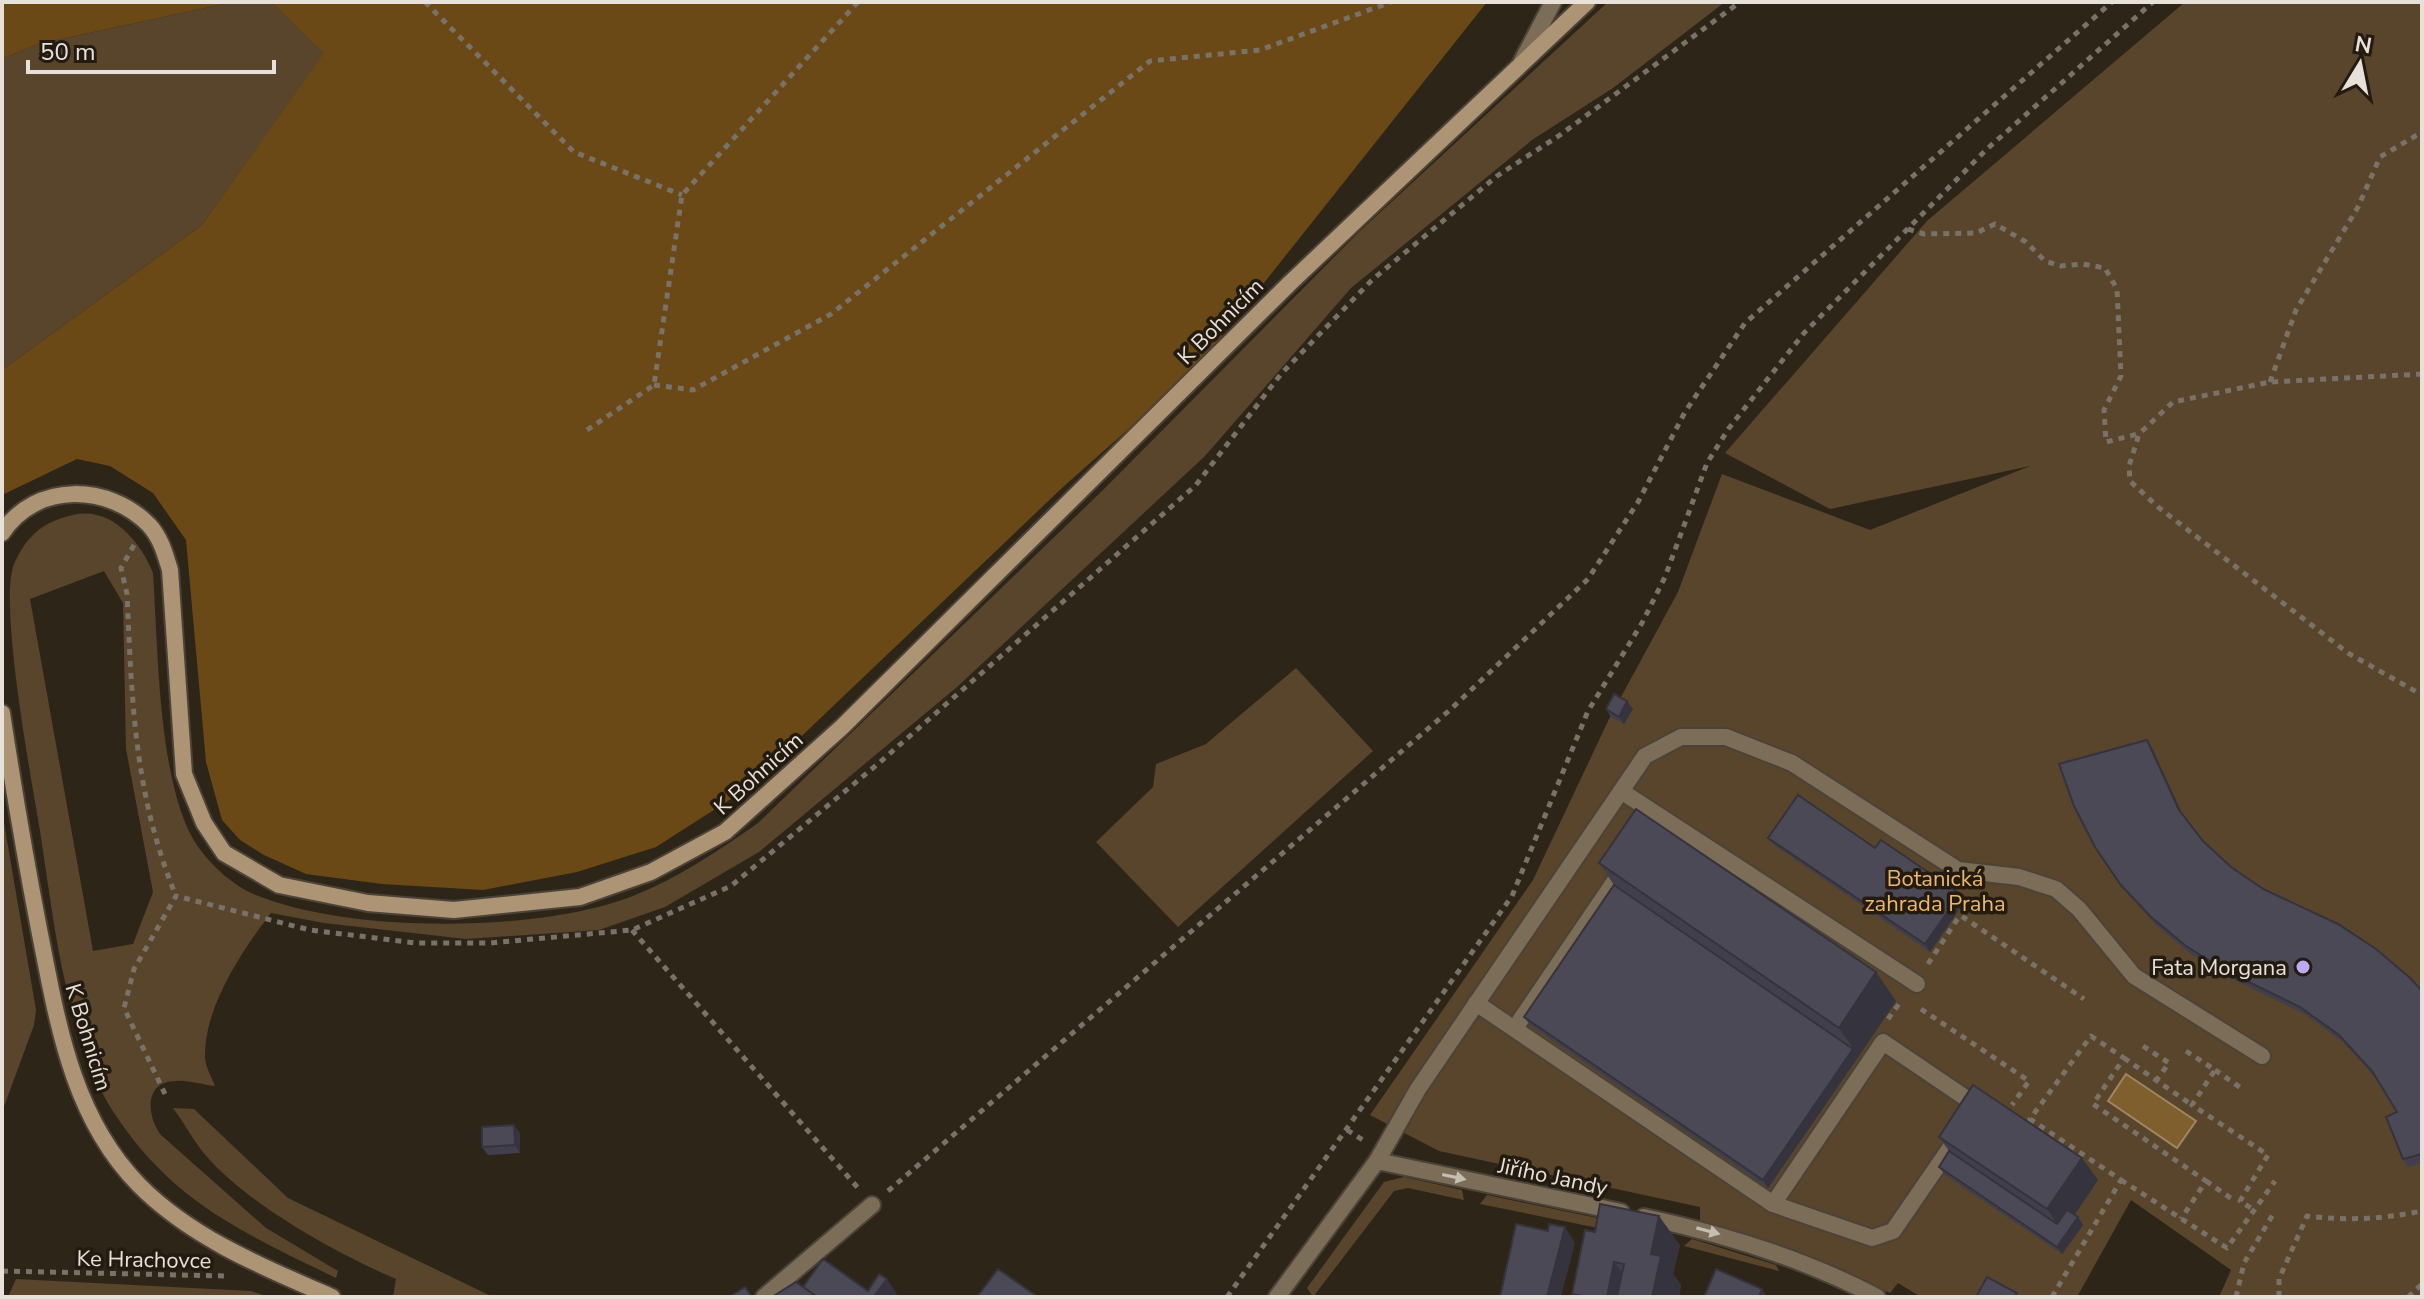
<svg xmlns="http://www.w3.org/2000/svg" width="2424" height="1299" viewBox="0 0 2424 1299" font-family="'Nunito Sans',sans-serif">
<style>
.green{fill:#58452b;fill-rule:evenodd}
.forest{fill:#6a4916}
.water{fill:#805f2e;stroke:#9f8662;stroke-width:2}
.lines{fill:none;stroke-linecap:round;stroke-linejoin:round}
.lane-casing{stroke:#4c4338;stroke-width:20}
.street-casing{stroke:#4c4338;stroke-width:20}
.secondary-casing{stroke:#4c4338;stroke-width:20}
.path{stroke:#797268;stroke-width:5;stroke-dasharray:6 6;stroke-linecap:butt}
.lane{stroke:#7c6d58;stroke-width:16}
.street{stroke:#7c6d58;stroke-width:16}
.secondary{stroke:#ac9474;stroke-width:16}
.wall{fill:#413f4b}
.shaded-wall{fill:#35333d}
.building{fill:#4c4957;stroke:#35333d;stroke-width:2}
.oneway{fill:#c7beb3}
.poi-dot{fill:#bfa9f4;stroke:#241b10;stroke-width:3}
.labels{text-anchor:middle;stroke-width:7;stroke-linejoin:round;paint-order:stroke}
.street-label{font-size:22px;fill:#e7e1da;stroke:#241b10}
.park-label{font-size:22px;fill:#ebb76e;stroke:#241b10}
.poi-label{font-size:22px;fill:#e7e1da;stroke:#241b10;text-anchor:end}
</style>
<rect width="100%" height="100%" fill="#2e2519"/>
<g class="green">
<path d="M233,2H271L325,53L202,225L2,370V59L38,44Z"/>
<path d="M1608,2H1725L1613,88L1532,140L1351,288L1205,456L957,687L759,852L665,907L599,930L466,939L324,923L271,913C242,951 204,1007 205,1057C205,1066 212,1078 215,1086C203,1085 188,1080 176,1081C143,1081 147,1117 161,1135L266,1228L338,1271L336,1278C240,1231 168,1200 109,1105C88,1070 74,1026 66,986C54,935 48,882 40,831C31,777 0,611 13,567C25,537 42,522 73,515C111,506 140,541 153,573C158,646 158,772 191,835C203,858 228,882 251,893C344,934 539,933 633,896C678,878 718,851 758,823L1103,490L1359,232ZM104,571L123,603L126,749L153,892L133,944L93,951L30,599Z"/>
<path d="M2185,2H2422V1297H2219L2231,1270L2131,1200L2077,1297H1921L1898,1283L1890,1293L1814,1261L1700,1222V1207L1439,1151L1370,1115L1533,880L1609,719L1678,592L1722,474L1870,530L2030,466L1830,509L1725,453L1927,221Z"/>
<path d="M1296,668L1373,751L1178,927L1096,842L1153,787L1156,764L1206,744Z"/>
<path d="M2,811L36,1010L34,1025L2,1112Z"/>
<path d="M173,1108L194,1109L288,1198L493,1297H393L396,1279C339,1255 251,1206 209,1159C195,1144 185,1124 173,1108Z"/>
<path d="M1404,1177L1462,1190L1464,1200L1408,1188L1394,1191L1313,1297L1307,1288L1384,1182Z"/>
<path d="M1487,1195L1621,1223L1598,1228L1480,1204Z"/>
<path d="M1692,1239L1776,1265L1779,1271L1684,1246Z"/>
<path d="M16,1279L251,1291L269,1297H8Z"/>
</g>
<g class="forest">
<path d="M2,2H233L38,44L2,59Z"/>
<path d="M271,2H1487L1194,371L1063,487L745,790L656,847L577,872L483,890L382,884L306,874L264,855L240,840L222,820L206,762L186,540L153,493L110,466L77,459L2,495V370L202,225L324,53Z"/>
</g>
<path class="water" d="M2126,1074L2196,1121L2177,1148L2108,1101Z"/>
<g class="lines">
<defs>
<g id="lane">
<path d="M1522,61L1553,2"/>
<path d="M1621,791L1917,984"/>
<path d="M1476,1003L1773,1204L1872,1238L1893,1231L1961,1132"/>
<path d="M1515,1028L1625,866"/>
<path d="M1377,1161L1418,1089L1645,756L1681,737H1726L1792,763L1958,870L2019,877L2056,889L2079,909L2134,976L2262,1056"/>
<path d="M1773,1204L1883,1042L1979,1107L1977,1110"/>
<path d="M764,1297L872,1205"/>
</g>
<g id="street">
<path d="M1644,1217C1724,1234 1805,1259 1877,1297"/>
<path d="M1277,1297L1377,1161L1621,1212"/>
</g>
<g id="secondary">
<path d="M2,533C36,481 109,484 149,525C161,538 165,554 170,570L184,774L204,823L224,853L279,885L368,903L454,910L580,897L651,872L725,832L842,727L1290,283L1587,2"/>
<path d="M2,713C13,785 25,857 39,929C57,1019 71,1116 139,1185C191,1238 265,1268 332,1297"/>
</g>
</defs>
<use href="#lane" class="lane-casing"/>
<use href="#street" class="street-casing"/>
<use href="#secondary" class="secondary-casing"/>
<g class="path">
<path d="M425,2L574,152L682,195"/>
<path d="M1908,229L1924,234L1976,233L1995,224L2026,242L2045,261L2061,266L2082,264L2105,268L2117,289L2121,376L2104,410L2106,442L2138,434"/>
<path d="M2422,374L2270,382L2173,402L2139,434L2129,466L2130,481L2158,507L2348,653L2422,695"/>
<path d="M2270,382L2296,310L2358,207L2380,157L2422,132"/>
<path d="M654,385L693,390L831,314L1150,61L1260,50L1391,2"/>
<path d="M587,430L654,385L682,195L858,2"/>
<path d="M134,545L121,568L127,594C132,702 134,794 176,896"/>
<path d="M1972,897L1960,915L2084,999"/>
<path d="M632,930L858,1188"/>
<path d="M1928,964L1960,915"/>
<path d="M1921,1009L2029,1081L2012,1105"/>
<path d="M1888,1019L1901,1001"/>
<path d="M2143,1046L2169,1063L2156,1081"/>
<path d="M2186,1051L2215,1070L2192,1105L2268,1155L2240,1201L2254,1210"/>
<path d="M2124,1058L2192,1105"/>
<path d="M2215,1070L2241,1088"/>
<path d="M165,1094L124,1008L134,969L176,896L310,930L416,943H490L632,930L731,886L879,763L1196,485L1281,374L1372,280L1497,176L1560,135L1740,2"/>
<path d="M1347,1130L1363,1140"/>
<path d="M2121,1180L2227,1248L2275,1181"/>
<path d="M2206,1181L2232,1199"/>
<path d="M888,1191L1451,709L1588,579L1638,502L1685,412L1745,323L2112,2"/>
<path d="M2,1271L225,1276"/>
<path d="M1227,1297L1512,896L1588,711L1642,623L1665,577L1707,463L1729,428L1804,333L1987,149L2153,2"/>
<path d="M2052,1297L2121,1180L2030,1119L2091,1036L2124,1058L2093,1104L2206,1181L2181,1219"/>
<path d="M2236,1297L2244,1263L2275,1211"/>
<path d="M2279,1297V1279L2307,1216C2347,1221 2383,1219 2422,1211"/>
<path d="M2408,1297L2422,1284"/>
</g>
<use href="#lane" class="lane"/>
<use href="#street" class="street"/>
<use href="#secondary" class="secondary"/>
</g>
<g class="wall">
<path d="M1606,709H1633L1624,724L1611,717Z"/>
<path d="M2147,740L2152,748L2183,816L2203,841L2231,867L2422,991V1163L2408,1167L2403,1159L2397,1112L2375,1077L2344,1043L2305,1014L2230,978L2191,954L2156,925L2126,891L2095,847Z"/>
<path d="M1768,838L1875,848L1965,901L1930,952L1774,845Z"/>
<path d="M1599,863L1896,1001L1768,1188L1530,1025L1524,1017L1614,885Z"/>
<path d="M520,1133V1153L488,1155L482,1147Z"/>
<path d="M1939,1137L2098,1180L2074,1215L2078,1217L2083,1225L2062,1254L1945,1175L1939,1167L1949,1151Z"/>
<path d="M1595,1232L1680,1245L1673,1274L1681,1285L1679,1297H1574L1572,1294Z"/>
</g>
<g class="shaded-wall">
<path d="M1627,701L1633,709L1624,724L1619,717Z"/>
<path d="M2147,740L2152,748L2184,818L2179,810Z"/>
<path d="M1960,894L1965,901L1930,952L1925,944Z"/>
<path d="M1876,972L1896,1001L1859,1056L1839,1028Z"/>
<path d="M1853,1049L1859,1056L1768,1188L1763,1180Z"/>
<path d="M514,1125L520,1133V1153L515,1145Z"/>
<path d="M2082,1158L2098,1180L2063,1232L2047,1209Z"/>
<path d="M1659,1216L1680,1245L1673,1274L1681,1285L1679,1297H1652L1651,1254Z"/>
<path d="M2078,1217L2083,1225L2062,1254L2057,1247Z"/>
<path d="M1565,1227L1575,1243L1561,1297H1547Z"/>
<path d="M1614,1262L1635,1290L1633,1297H1607Z"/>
<path d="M887,1279L897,1294L895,1297H876L875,1295Z"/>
<path d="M1762,1289L1767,1297H1759Z"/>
</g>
<g class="building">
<path d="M1614,694L1627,701L1619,717L1606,709Z"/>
<path d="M2147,740L2179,810L2203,841L2231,867L2263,889L2338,924L2376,949L2410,978L2422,991V1154L2403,1159L2386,1117L2397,1112L2372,1071L2339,1035L2300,1007L2224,970L2186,946L2151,917L2120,884L2095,847L2074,806L2059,764Z"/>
<path d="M1798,795L1875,848L1881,840L1960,894L1925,944L1768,838Z"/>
<path d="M1636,809L1876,972L1839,1028L1599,863Z"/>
<path d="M1614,885L1853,1049L1763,1180L1524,1017Z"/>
<path d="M1973,1085L2082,1158L2047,1209L1939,1137Z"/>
<path d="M514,1125L515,1145L482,1147V1127Z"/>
<path d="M1949,1151L2057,1224L2067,1210L2078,1217L2057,1247L1939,1167Z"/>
<path d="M1600,1204L1659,1216L1651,1254L1661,1256L1652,1297H1617L1624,1264L1614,1262L1607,1297H1588L1572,1294L1585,1230L1595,1232Z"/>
<path d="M1516,1224L1548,1231L1549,1224L1565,1227L1547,1297H1500Z"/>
<path d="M823,1259L868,1291L879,1274L887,1279L875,1295L878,1297H817L803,1287Z"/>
<path d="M998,1269L1038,1297H977Z"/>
<path d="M1716,1269L1762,1289L1759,1297H1704Z"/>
<path d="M1987,1277L2017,1293L2014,1297H1976Z"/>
<path d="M796,1282L817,1297H772Z"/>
<path d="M745,1287L752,1297H729Z"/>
</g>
<defs><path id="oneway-solid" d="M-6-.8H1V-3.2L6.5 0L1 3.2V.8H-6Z" transform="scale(2)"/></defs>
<g class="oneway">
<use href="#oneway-solid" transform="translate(1454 1177) rotate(12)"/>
<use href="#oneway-solid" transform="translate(1708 1231) rotate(15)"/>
</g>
<circle class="poi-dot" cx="2303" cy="967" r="8"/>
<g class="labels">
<g class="street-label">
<text transform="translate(1220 321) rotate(-45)" y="8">K Bohnicím</text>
<text transform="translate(758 773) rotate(-42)" y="8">K Bohnicím</text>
<text transform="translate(89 1037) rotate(73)" y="8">K Bohnicím</text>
<text transform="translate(1553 1176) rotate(12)" y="8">Jiřího Jandy</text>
<text transform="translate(144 1259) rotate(1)" y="8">Ke Hrachovce</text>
</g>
<g class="park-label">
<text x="1935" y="886">Botanická<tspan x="1935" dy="25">zahrada Praha</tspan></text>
</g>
<g class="poi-label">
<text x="2287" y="975">Fata Morgana</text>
</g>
</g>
<rect width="2424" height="1299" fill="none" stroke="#e7e1da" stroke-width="8"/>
<g transform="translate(2360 64) rotate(10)" stroke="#241b10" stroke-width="6" paint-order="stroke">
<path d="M0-6L14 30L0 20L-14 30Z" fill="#e7e1da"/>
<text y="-12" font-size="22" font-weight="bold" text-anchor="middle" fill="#e7e1da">N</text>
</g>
<path d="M28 60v12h246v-12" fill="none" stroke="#e7e1da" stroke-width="4"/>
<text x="40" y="60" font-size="24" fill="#e7e1da" stroke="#241b10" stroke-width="6" paint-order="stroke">50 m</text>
</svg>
